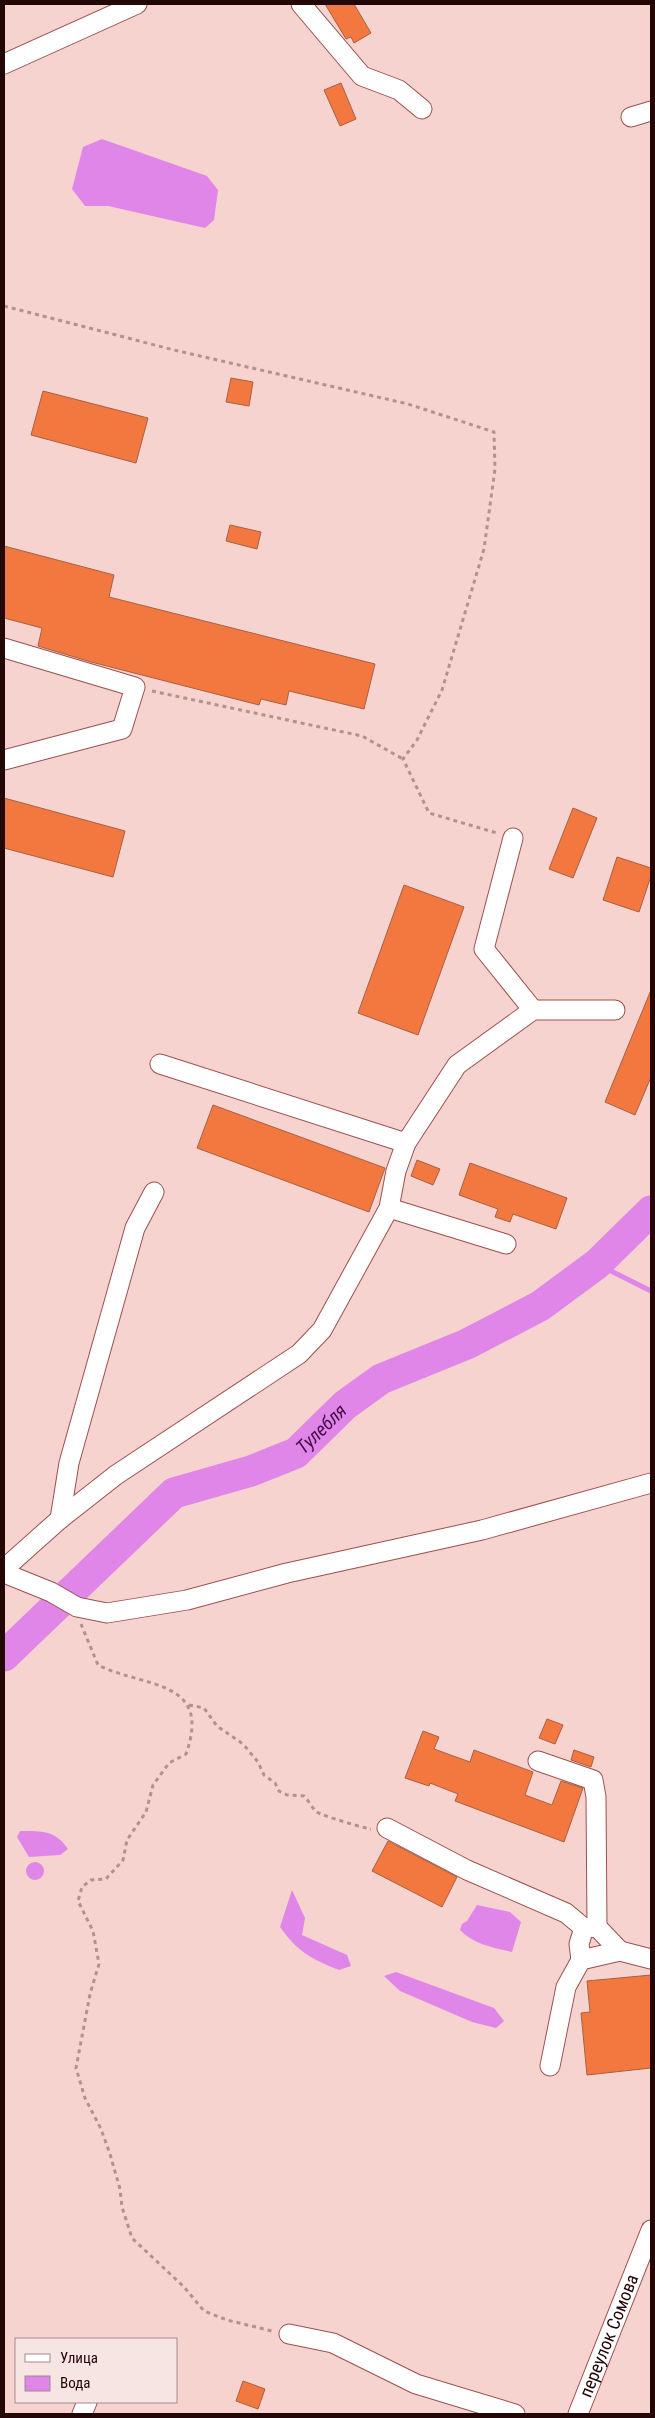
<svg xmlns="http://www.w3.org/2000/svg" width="655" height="2418" viewBox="0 0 655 2418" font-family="'Roboto Condensed',sans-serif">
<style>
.water{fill:#e086e9}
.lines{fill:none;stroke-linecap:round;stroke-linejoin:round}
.stream{stroke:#e086e9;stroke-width:5}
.river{stroke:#e086e9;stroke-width:31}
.building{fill:#f27840;stroke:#a86042}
.minor-casing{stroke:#9d504d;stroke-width:21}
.path{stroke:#b3918f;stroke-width:3;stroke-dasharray:4 4;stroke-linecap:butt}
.minor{stroke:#fff;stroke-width:19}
.labels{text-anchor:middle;stroke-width:5;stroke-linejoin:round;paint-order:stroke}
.street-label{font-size:18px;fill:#230606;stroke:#f7e5e3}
.water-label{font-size:19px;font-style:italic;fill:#430a49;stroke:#f7e5e3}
</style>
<rect width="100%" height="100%" fill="#f7d3d0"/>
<g class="water">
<path d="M102,139L207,176L218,190L214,220L205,228L108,206H85L72,189L83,147Z"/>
<path d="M20,1831C42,1831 55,1830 68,1849L60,1855L29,1857L17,1837Z"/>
<circle cx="35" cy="1871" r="9"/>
<path d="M292,1890L305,1918L302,1935L347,1955L351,1966L339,1970C311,1959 297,1951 280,1927Z"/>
<path d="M477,1905L510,1912L521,1922L512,1952C494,1948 473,1944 460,1930L462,1924L467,1921Z"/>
<path d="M396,1972L494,2008L504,2021L496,2028L472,2022L400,1991L384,1976Z"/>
</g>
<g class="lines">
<path class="stream" d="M597,1264L651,1291"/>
<path class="river" id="s1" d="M4,1656L174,1493L251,1471L296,1453L345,1405L381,1379L467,1344L540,1306L597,1264L651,1211"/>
</g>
<g class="building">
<path d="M325,4H354L371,33L354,43L351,37L346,39Z"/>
<path d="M341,83L356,119L340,126L324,90Z"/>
<path d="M231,378L253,382L249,406L226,402Z"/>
<path d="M43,391L148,418L136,463L31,435Z"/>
<path d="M230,525L261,532L257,549L226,541Z"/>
<path d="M4,546L114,575L109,597L375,664L364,709L289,691L286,705L261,699L259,705L91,662L38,646L42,628L4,618Z"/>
<path d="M4,798L125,831L113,877L4,848Z"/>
<path d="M573,808L597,818L573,878L549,869Z"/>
<path d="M617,857L651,868V876L639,912L603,900Z"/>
<path d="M404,885L464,907L418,1035L358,1013Z"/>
<path d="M651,990V1077L635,1115L605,1102Z"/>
<path d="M213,1105L385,1168L369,1212L197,1148Z"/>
<path d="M417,1160L440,1169L433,1185L411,1176Z"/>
<path d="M470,1163L567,1198L556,1229L513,1214L510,1222L495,1217L498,1209L459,1195Z"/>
<path d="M547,1719L563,1725L555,1744L539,1738Z"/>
<path d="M423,1731L439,1737L434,1749L470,1762L474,1750L533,1772L525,1795L552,1805L561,1781L583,1788L564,1842L455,1801L458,1794L430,1783L429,1786L405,1778Z"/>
<path d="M574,1750L594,1757L591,1767L571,1760Z"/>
<path d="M388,1841L457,1877L442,1907L372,1871Z"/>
<path d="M651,1975V2068L587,2075L581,2013L590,2012L587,1981Z"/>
<path d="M243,2381L265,2389L258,2409L236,2401Z"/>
</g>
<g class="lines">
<defs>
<g id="minor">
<path d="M301,4L362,76L399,90L422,109"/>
<path d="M4,64L137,4"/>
<path d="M631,117L651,111"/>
<path d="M4,648L135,687L122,729L4,760"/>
<path d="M513,838L484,949L533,1010"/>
<path d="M160,1064L406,1143"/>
<path d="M389,1208L506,1244"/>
<path d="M60,1519L69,1463L135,1228L154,1192"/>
<path d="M4,1569L60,1519L116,1475L299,1354L322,1330L389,1208L396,1171L406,1143L457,1065L533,1010H615"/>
<path d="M4,1573L51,1592L77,1607L107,1613L187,1600L287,1573L482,1530L651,1483"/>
<path d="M538,1761L593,1780L596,1797L597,1927"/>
<path d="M387,1828L467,1870L566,1913L584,1928"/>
<path d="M581,1960L579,1944L584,1928L597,1927L620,1951"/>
<path d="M550,2066L566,1987L581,1960L620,1951L651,1959"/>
<path d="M289,2334L333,2343L416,2384L515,2414"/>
<path d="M82,2414L87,2402"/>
<path id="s2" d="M578,2414L651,2230"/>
</g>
</defs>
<use href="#minor" class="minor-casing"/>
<g class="path">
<path d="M4,306L174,350L408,404L494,432L495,469L484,549L442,690L417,740L403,759L429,813L497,833"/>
<path d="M152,691L362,736L403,759"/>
<path d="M81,1624L98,1665C143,1688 213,1678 186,1754L169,1763L153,1785L146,1812L127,1840L123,1860L106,1879L91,1880L82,1887L78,1901L93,1931L99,1964L90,1994L76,2068L85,2098L101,2129L110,2154L120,2189L122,2207L132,2238L184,2287L204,2311L227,2320L272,2331"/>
<path d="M189,1705L204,1708L217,1726L243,1744L258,1762L264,1775L275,1783L279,1791L287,1795L304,1796C309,1801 312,1808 317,1812C320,1815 367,1829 371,1829"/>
</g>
<use href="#minor" class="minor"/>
</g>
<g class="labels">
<g class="street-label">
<text dy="6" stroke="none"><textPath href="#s2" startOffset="84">переулок Сомова</textPath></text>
</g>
<g class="water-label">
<text dy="7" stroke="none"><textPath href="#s1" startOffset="399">Тулебля</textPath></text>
</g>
</g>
<rect width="655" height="2418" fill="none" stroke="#230606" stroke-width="10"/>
<rect x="15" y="2338" width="162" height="65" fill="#f7e5e3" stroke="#a28c8b"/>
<rect x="25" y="2354" width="25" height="8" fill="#ffffff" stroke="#a28c8b"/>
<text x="60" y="2363" font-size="15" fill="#230606">Улица</text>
<rect x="25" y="2376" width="25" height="15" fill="#e086e9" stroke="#a28c8b"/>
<text x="60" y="2388" font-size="15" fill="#230606">Вода</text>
</svg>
